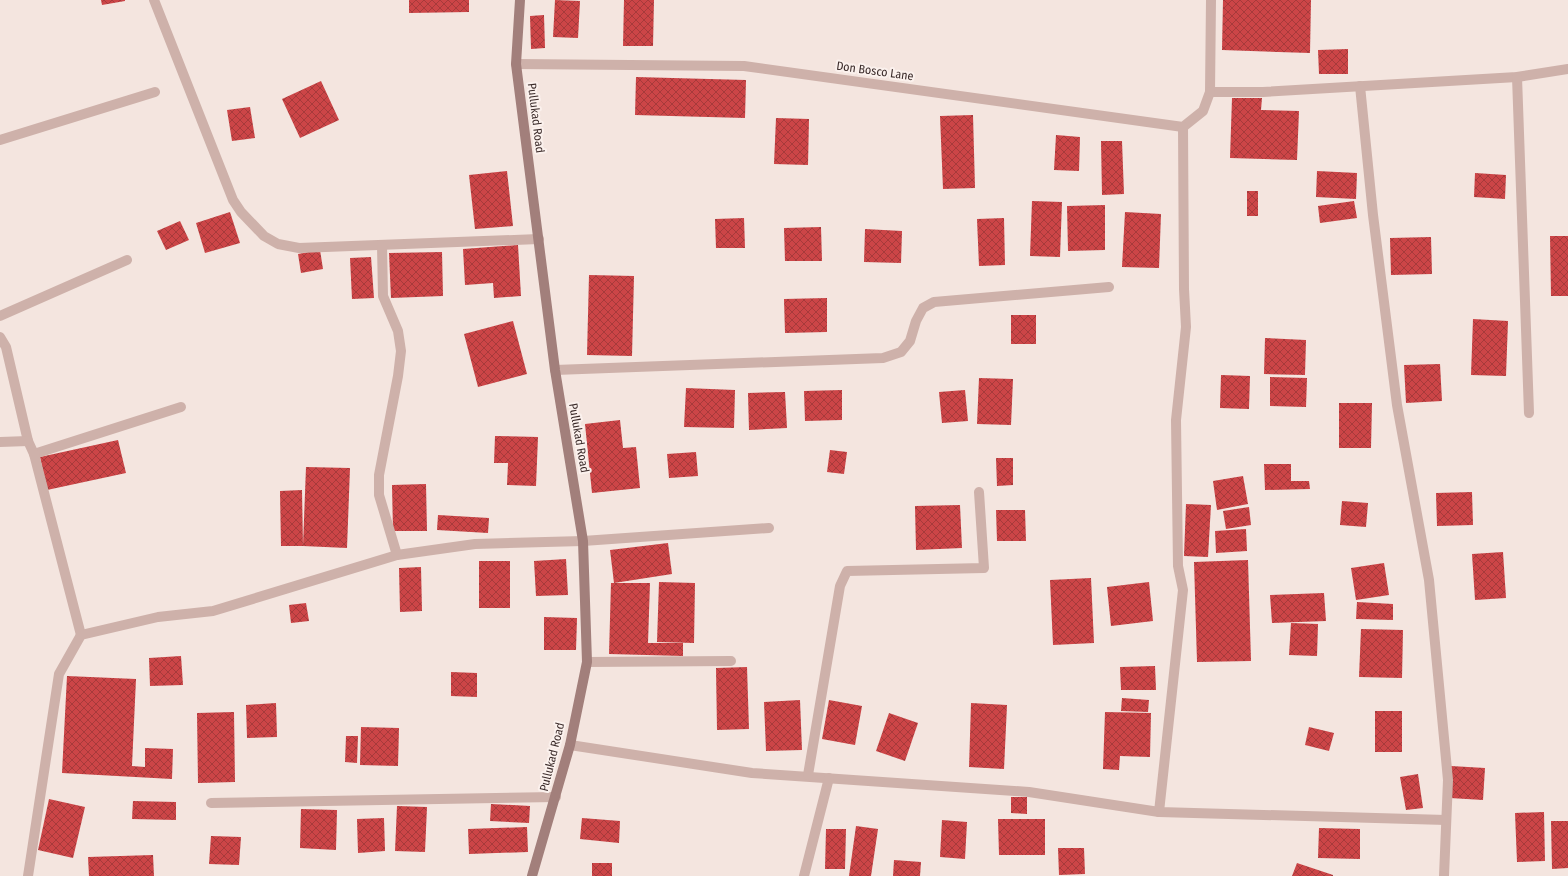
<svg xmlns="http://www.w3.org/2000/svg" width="1568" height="876" viewBox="0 0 1568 876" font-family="'Fira Sans Condensed',sans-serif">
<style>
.building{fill:url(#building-cross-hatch)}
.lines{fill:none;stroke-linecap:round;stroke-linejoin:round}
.lane{stroke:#ceb1aa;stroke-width:10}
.street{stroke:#ceb1aa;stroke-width:10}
.secondary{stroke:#a27f7b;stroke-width:10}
.labels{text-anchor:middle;stroke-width:4;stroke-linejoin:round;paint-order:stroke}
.street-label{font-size:12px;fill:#3b2b2a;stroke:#fbf1ed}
</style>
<defs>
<pattern id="building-cross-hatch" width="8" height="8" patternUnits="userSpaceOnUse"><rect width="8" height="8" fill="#cc4547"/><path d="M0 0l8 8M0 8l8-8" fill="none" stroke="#a73a3b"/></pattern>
</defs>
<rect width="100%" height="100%" fill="#f4e5df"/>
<g class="building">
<path d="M101,0H125V1L102,5Z"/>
<path d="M409,0H469V12L409,13Z"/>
<path d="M555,0L580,1L578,38L553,37Z"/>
<path d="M624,0H654L653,46H623Z"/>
<path d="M1223,0H1311L1310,53L1222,50Z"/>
<path d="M544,15L545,48L531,49L530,16Z"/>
<path d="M1348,49V74H1319L1318,50Z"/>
<path d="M636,77L746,80L745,118L635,115Z"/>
<path d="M321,81L339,120L300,138L282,99Z"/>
<path d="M1232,98H1262L1261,110L1299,111L1297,160L1230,158Z"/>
<path d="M250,107L255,138L232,141L227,110Z"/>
<path d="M973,115L975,188L943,189L940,116Z"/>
<path d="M776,118L809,119L808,165L774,164Z"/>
<path d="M1056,135L1080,137L1079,171L1054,170Z"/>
<path d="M1101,141H1122L1124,194L1102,195Z"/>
<path d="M507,171L513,226L475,229L469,175Z"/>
<path d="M1317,171L1357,173L1356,199L1316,197Z"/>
<path d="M1475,173L1506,175L1505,199L1474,197Z"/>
<rect x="1247" y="191" width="11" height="25"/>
<path d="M1032,201L1062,202L1060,257L1030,256Z"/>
<path d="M1354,201L1357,218L1320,223L1318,206Z"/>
<path d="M1105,205V250L1068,251L1067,206Z"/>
<path d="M230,212L240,243L205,253L196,223Z"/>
<path d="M1125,212L1161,214L1159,268L1122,267Z"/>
<path d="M744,218L745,248H716L715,219Z"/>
<path d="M1004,218L1005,265L979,266L977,219Z"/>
<path d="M180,221L189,240L166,250L157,231Z"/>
<path d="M821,227L822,261H785L784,228Z"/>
<path d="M865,229L902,231L901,263L864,262Z"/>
<path d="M1550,236H1568V296H1551Z"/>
<path d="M1431,237L1432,274L1391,275L1390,238Z"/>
<path d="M518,245L521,296L494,298L493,283L465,285L463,249Z"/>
<path d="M320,250L323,269L301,273L298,254Z"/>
<path d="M442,252L443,296L391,298L389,253Z"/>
<path d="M371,257L374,298L352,299L350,258Z"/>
<path d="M589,275L634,276L632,356L587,355Z"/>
<path d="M827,298V332L785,333L784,299Z"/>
<rect x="1011" y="315" width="25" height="29"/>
<path d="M1473,319L1508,321L1506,376L1471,375Z"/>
<path d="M513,321L527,374L478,387L464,334Z"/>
<path d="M1265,338L1306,340L1305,375L1264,374Z"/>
<path d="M1440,364L1442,401L1406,403L1404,365Z"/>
<path d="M1221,375L1250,376L1249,409L1220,408Z"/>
<path d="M1270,377L1307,378L1306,407L1270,406Z"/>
<path d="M979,378L1013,379L1011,425L977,424Z"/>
<path d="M686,388L735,390L734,428L684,427Z"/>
<path d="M842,390V420L805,421L804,391Z"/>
<path d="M965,390L968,421L942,423L939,392Z"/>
<path d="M785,392L787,428L749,430L748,393Z"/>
<path d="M1339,403H1372L1371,448H1339Z"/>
<path d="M620,420L623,448L636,447L640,488L592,493L585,424Z"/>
<path d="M495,436L538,437L536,486L507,485L508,463H494Z"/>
<path d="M118,440L126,473L47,490L40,457Z"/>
<path d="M830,450L847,452L844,474L827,472Z"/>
<path d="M696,452L698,476L669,478L667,454Z"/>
<path d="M996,458H1013V485L997,486Z"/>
<path d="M1264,464H1291V481H1309L1310,489L1265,490Z"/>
<path d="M306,467L350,468L347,548L303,546Z"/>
<path d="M1243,476L1248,504L1217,510L1213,481Z"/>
<path d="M426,484L427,531H393L392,485Z"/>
<path d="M302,490L303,546H281L280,491Z"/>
<path d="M1472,492L1473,525L1437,526L1436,493Z"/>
<path d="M1342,501L1368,503L1366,527L1340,525Z"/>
<path d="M1186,504L1211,505L1208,557L1184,556Z"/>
<path d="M960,505L962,548L916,550L915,506Z"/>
<path d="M1249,507L1251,525L1226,529L1223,511Z"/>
<path d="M996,510H1025L1026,541H997Z"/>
<path d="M438,515L489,518L488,533L437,530Z"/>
<path d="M1246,529L1247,551L1216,553L1215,531Z"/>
<path d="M668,543L672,574L614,583L610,550Z"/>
<path d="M1503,552L1506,598L1475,600L1472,554Z"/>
<path d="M566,559L568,595L536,596L534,561Z"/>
<path d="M1248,560L1251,661L1197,662L1194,562Z"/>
<rect x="479" y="561" width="31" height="47"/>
<path d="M1384,563L1389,595L1356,600L1351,568Z"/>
<path d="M421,567L422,611L400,612L399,568Z"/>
<path d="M1091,578L1094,643L1053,645L1050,580Z"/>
<path d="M659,582L695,583L694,643L657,642Z"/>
<path d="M1149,582L1153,621L1111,626L1107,587Z"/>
<path d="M611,583H650L648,643H683V656L609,654Z"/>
<path d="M1324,593L1326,621L1272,623L1270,595Z"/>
<path d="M1357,602L1393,604V620L1356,619Z"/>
<path d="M306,603L309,621L291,623L289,605Z"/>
<path d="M544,617L577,618L576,650H544Z"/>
<path d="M1291,623L1318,624L1317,656L1289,655Z"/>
<path d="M1361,629L1403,630L1402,678L1359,677Z"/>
<path d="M181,656L183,685L150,686L149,658Z"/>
<path d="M1155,666L1156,690H1121L1120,667Z"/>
<path d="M747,667L749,729L717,730L716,668Z"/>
<path d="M451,672L477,673V697L451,696Z"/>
<path d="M67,676L136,679L132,766L145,767V748L173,749L172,779L62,773Z"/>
<path d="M1122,698L1149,700L1148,712L1121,711Z"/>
<path d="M800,700L802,750L766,751L764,702Z"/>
<path d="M829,700L862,706L855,745L822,739Z"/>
<path d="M276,703L277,737L247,738L246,705Z"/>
<path d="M971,703L1007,705L1004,769L969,767Z"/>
<rect x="1375" y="711" width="27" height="41"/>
<path d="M234,712L235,782L198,783L197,713Z"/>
<path d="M1105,712L1151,713L1150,757L1120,756L1119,770L1103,769Z"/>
<path d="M889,713L918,723L905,761L876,751Z"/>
<path d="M361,727L399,728L398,766L360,765Z"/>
<path d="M1309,727L1334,733L1329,751L1305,745Z"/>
<path d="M346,736H358L357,763L345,762Z"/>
<path d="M1451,766L1485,768L1483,800L1450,798Z"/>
<path d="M1418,774L1423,808L1406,810L1400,777Z"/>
<path d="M1011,797H1027V814L1011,813Z"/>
<path d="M49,799L85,807L73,858L38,850Z"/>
<path d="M133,801L176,802V820L132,819Z"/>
<path d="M491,804L530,806L529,823L490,821Z"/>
<path d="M397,806L427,807L425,852L395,851Z"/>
<path d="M301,809L337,810L336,850L300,848Z"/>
<path d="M1544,812L1545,861L1517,862L1515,813Z"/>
<path d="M384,818L385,851L358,853L357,819Z"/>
<path d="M582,818L620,821L619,843L580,839Z"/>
<path d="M998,819H1045V855H999Z"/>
<path d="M942,820L967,822L965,859L940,857Z"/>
<path d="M1551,821H1568V868L1552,869Z"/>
<path d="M856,826L878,829L871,876H849Z"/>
<path d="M527,827L528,852L469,854L468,829Z"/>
<path d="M1319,828L1360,829V859L1318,858Z"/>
<path d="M826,829H846L845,869H825Z"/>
<path d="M211,836L241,837L239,865L209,864Z"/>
<path d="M1058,848H1084L1085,874L1059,875Z"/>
<path d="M153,855L154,876H89L88,857Z"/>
<path d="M894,860L921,862L920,876H893Z"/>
<rect x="592" y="863" width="20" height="13"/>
<path d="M1297,863L1333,875V876H1292Z"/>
</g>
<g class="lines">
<g class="lane">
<path d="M34,454L181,407"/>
<path d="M583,541L769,528"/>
<path d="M587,662L731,661"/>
</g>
<g class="street">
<path d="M154,0L233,200L241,212L264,236L278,244L299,248L539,239"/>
<path d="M1211,0L1210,92H1263L1517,77L1568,69"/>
<path d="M516,64L744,66L1183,127L1203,111L1210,92"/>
<path d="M1517,77L1529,413"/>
<path d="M1360,86L1373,215L1397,405L1429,580L1448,780L1444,876"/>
<path d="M0,140L155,92"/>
<path d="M382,245L383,296L398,331L401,351L398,376L379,475V495L397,555"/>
<path d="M0,316L127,260"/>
<path d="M0,337L6,347L28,441L34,454L81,635"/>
<path d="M555,370L883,358L901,352L910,341L916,321L923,308L934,302L1109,287"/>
<path d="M0,442L28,441"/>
<path d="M570,745L752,773L1029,792L1159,812L1446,820"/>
<path d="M808,775L840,586L847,571L984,568L979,492"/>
<path d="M211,803L556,797"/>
<path d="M1159,812L1183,590L1178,566L1176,420L1186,327L1184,289L1183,127"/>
<path d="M28,876L59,674L81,635L158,617L213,611L397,555L475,544L583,541"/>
<path d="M804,876L829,778"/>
</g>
<path class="secondary" d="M520,0L516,64L555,370L583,541L587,662L570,745L532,876"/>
</g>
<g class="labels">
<g class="street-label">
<text transform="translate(875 71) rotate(8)" y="4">Don Bosco Lane</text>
<text transform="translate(536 118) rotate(83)" y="4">Pullukad Road</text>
<text transform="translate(579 438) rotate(80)" y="4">Pullukad Road</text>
<text transform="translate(552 757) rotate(-76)" y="4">Pullukad Road</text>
</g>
</g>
</svg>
